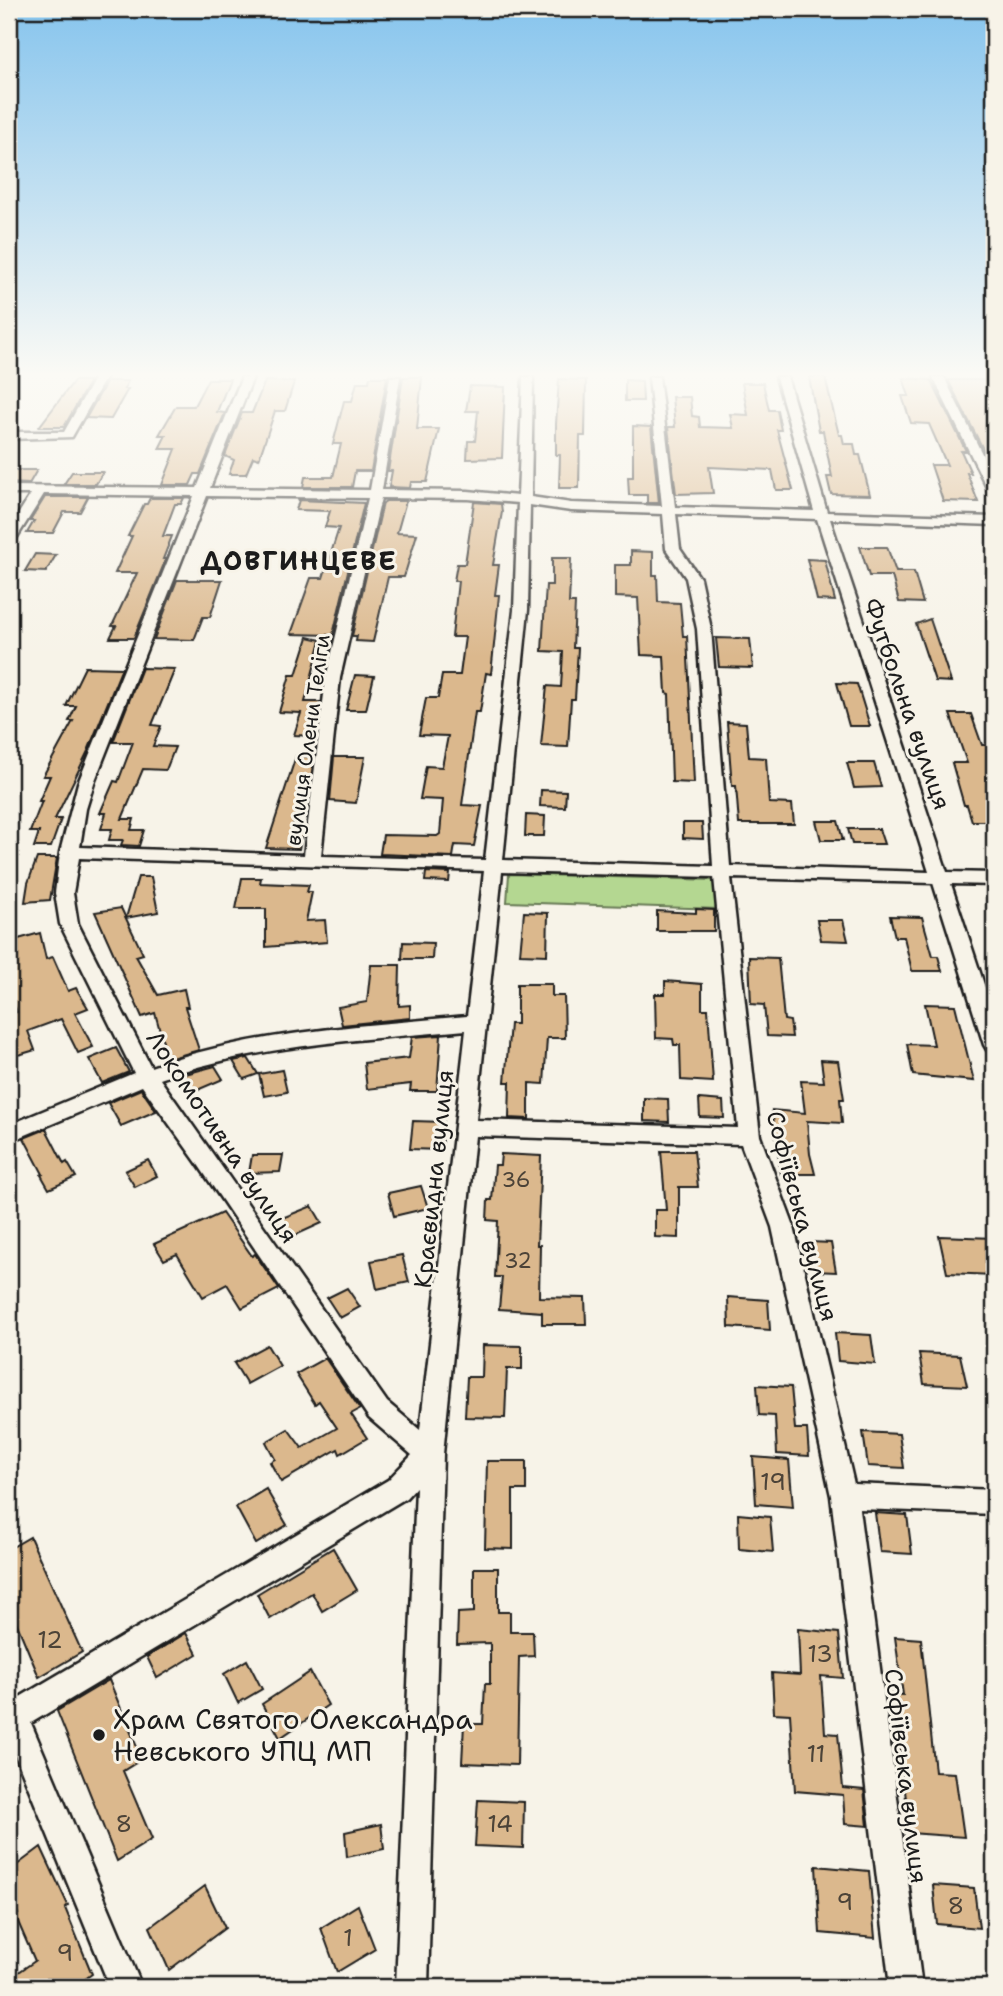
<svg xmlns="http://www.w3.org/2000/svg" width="1003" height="1996" viewBox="0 0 1003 1996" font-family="'Shantell Sans',sans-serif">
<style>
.green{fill:#b4d791;stroke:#687a56;stroke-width:2}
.building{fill:#dbb88d;stroke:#1c1c1c;stroke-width:2}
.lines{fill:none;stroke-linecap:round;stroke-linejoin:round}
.street-casing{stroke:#1c1c1c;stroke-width:5}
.street{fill:#f7f3e8;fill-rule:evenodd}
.poi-dot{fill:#1c1c1c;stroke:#f7f3e8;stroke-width:2.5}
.labels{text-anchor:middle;stroke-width:6;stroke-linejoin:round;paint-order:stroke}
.far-street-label{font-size:21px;fill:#1c1c1c;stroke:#f7f3e8}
.number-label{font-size:21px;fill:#4c4338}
.street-label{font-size:24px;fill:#1c1c1c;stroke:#f7f3e8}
.near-number-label{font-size:24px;fill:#4c4338}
.far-district-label{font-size:26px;font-weight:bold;letter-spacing:2px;fill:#1c1c1c;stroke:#f7f3e8}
.near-poi-label{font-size:28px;fill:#1c1c1c;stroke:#f7f3e8;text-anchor:start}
</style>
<rect width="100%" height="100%" fill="#f7f3e8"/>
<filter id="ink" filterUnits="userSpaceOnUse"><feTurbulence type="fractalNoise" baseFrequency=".0143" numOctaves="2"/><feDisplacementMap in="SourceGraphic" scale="14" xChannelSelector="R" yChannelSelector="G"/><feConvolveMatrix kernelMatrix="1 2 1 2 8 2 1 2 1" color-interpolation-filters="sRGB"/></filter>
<g filter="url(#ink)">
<path class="green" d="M509,874L716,880L719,909L507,902Z"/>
<g class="building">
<path d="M370,377H387L371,471H355L352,487H303L305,477H333L341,444H333L344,401H352L357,382H369Z"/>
<path d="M403,377H422L417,429H439L427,482H411L410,488L389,487L392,471H388Z"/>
<path d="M809,377H825L839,435H842L844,444H854L856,455H860L870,495L831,494L827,477H832L823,431H819Z"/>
<path d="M903,378L931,380L966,451H961L971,473H967L978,502L943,501L931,465H947L929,424L911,423L902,396H909Z"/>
<path d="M208,379H230L217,412L225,413L200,474H195L190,485H162L176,449H159L166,435H159L176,406H194Z"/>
<path d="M559,379L586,380L585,436H580L579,488H559L560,455H556V424Z"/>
<path d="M625,380L642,381L643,401H625Z"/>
<path d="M948,380H985L994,397V451H984Z"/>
<path d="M74,381H90L64,427H39Z"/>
<path d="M107,381H128L124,389H128L111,419L86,418Z"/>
<path d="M265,381L294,382L285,411H275L259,459L253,457L246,474H229L234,460L225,456L242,413H252Z"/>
<path d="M742,383H763L769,410H777L781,430H777L793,490H776L772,470L709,467L713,493L676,494L668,427H675L672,397H690L692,416L699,417L700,427L733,428L730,414L748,415Z"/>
<path d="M470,386L505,387L502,458L467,459L468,441H475L478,411H466Z"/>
<path d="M633,426L651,427L659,503H647V495H629L628,477H633Z"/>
<path d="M9,470H37L29,484L9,483Z"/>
<path d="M72,472H103L96,484H64Z"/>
<path d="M45,497H88L80,512H64L53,533H27L34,521H30Z"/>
<path d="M150,498H184L181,504H175L163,536H172L163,559H166L134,638H110L116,626H112L137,573H115L132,536H128L144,504H147Z"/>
<path d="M299,500L364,503L333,635L291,634L311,578H323L339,528L325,527L330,511L296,510Z"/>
<path d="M386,501H406L397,533L417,534L404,577H388L373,642L356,641L357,636H352L383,503Z"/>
<path d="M474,502L501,504L502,512L493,565H499L495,595H499L491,674L486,673L480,712H475L462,805L482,806L474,846L455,845L453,857L380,854L383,835L437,836L440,834L443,800L420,799L426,766L442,767L448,736L419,735L426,698H438L442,675H460L465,637H452L458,581H454L457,564H465Z"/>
<path d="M860,547H887L896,572H914L923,603L899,602L892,576H869Z"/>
<path d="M631,551L653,552V575H657L658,602L680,603L683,636H687L694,783L672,782L669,694L666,693L664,656L641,655L638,598L615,597V565H631Z"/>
<path d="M35,554L56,555L46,572L25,571Z"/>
<path d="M552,558H571L569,603H575L573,648H578L575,699H571L568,747L541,746L547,686L561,687L563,652L542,651L546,585H552Z"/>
<path d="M807,559L825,560L835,601L817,600Z"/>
<path d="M177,580H222L210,617H203L194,640L154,639Z"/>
<path d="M930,619L951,682L935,681L916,624Z"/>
<path d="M308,637L321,640L305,702H320L316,736L294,735L301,713L279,712L290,675H296Z"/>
<path d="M716,638L750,639L753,668L719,667Z"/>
<path d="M85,667L122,668L88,751L55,819H61L51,847H34L39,832H30L42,801H39L50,776H43L73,721H69L76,706H66Z"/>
<path d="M142,668L175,669L152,725L161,726L153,746L175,747L166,770L143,769L122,819H134L131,830H144L139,846L121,845L123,840H109L112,829H101L106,813H100L114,781L118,782L133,742H113Z"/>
<path d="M355,675L374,676L366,710H346Z"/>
<path d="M837,683L857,684L870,726H849Z"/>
<path d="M950,714H971L982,745H990L994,758V821H972L967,805H964L952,763H967Z"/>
<path d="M727,722L746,723L749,757L766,758L769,803L792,804L794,824H739L736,786H732Z"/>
<path d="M296,756L314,757L308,800L299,799L292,830H303L299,849L266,848Z"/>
<path d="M334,757H365L356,803L330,801Z"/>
<path d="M847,763H874L881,787L854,788Z"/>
<path d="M541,790L566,791L565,807L540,806Z"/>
<path d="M526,815L545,816L544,836H525Z"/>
<path d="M816,821H838L843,840H821Z"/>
<path d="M683,823H702L703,839L683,838Z"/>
<path d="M848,829H879L884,844H852Z"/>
<path d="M37,858H57L50,900L25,902L28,883Z"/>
<path d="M426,872L450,873L449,882L425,881Z"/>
<path d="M138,877H151L158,912L126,918Z"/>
<path d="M242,878H261L260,883L309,885L307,892H312L306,921L325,920L327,942L266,947V909H236Z"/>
<path d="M121,908L143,954L136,956L158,995L184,989L188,1007H185L199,1050L168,1059L155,1013L142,1017L95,912Z"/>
<path d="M696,909L714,910V931H657V911L696,913Z"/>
<path d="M524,912L548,913L547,955L520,954Z"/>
<path d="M890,916L922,917L933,956H938L942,971H912L904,937H895Z"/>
<path d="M817,920H843L848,941L821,940Z"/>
<path d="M40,933L46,959L53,957L68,991L76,988L88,1008L75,1013L93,1047L78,1053L61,1019L28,1031L35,1050L15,1056L9,1038V1015L17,1012L9,991V963L16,961L11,941Z"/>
<path d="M403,942L433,943L432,959H402Z"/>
<path d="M749,957L778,958L784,1020L790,1021L792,1037L767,1036L764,1005L751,1004Z"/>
<path d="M371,965H400L399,1006L410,1005V1018L342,1025L338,1007L367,1002Z"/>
<path d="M665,981L702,984V1009H708L713,1082L681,1080L680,1045H674L673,1039L656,1038L655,994H665Z"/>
<path d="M517,984H552V996H564L565,1038H547L544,1084L529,1083V1119L509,1118L510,1082H505L510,1024H517Z"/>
<path d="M925,1004L955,1005L974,1081L913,1075L907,1044L934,1045Z"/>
<path d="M441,1035L437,1091H410L411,1084L367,1089L364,1063L409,1058L412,1037Z"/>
<path d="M116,1048L129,1072L102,1083L89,1059Z"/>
<path d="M248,1058L258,1074L244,1079L233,1061Z"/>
<path d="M821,1060L838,1061L844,1099H840L842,1123L807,1121L810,1154L815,1174H781L772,1110L805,1113L801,1081L824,1082Z"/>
<path d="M215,1066L223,1079L188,1094L178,1076Z"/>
<path d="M282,1070L287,1092L264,1096L259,1074Z"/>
<path d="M141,1089L156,1111L121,1126L108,1103Z"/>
<path d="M644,1098L668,1099L669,1122L644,1121Z"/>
<path d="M699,1099L723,1101L724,1118L700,1117Z"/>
<path d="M413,1121L444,1122L442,1150L410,1149Z"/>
<path d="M46,1129L64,1164L67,1162L76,1177L49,1189L41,1175L43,1174L24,1138Z"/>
<path d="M661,1151H694L698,1187H679V1238L655,1237V1210H666Z"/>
<path d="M501,1154L541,1156L537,1245H540L539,1297L585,1298L586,1324H542V1312L499,1309L502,1277H495L498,1221L487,1220L488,1200H492L495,1165H500Z"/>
<path d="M252,1155H283L280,1172L249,1173Z"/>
<path d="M148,1160L157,1176L135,1187L125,1171Z"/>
<path d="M421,1186L428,1208L394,1216L388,1193Z"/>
<path d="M312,1206L322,1223L287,1239L277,1220Z"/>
<path d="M222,1213L252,1256L255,1254L279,1289L242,1308L227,1284L203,1297L177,1254L164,1260L154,1244Z"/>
<path d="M939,1236L994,1238V1275L947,1273Z"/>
<path d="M810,1242L831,1243L836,1272L814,1271Z"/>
<path d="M402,1255L409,1282L377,1289L371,1261Z"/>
<path d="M347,1288L360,1307L340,1318L327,1298Z"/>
<path d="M728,1297L768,1300L770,1330L729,1327Z"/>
<path d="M835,1333L871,1335L875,1364L838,1361Z"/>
<path d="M267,1345L280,1366L247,1384L234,1363Z"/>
<path d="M483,1345L522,1346V1369H507L505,1418L465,1417L467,1377H482Z"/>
<path d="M919,1353L960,1355L967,1386L924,1384Z"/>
<path d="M325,1358L360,1409L351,1414L367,1438L340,1454L338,1449L281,1482L270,1462L275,1459L266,1442L288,1429L302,1448L337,1428L319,1401L315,1404L296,1374Z"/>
<path d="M757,1385L791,1387L795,1429H807L809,1456L777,1454L775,1416L759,1415Z"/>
<path d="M863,1432L899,1434L904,1468L868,1466Z"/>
<path d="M753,1457L789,1460L793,1507L756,1504Z"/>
<path d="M487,1461H526V1490H513V1549L485,1548Z"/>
<path d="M266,1489L287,1525L256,1544L236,1507Z"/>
<path d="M875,1513L907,1515L912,1554L880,1552Z"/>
<path d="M738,1514L770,1517L773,1552L739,1549Z"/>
<path d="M30,1537L82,1652L39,1677L9,1605V1549Z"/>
<path d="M333,1548L357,1590L322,1611L312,1593L270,1619L257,1594Z"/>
<path d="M474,1568H498V1612H510V1632H533L534,1656L519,1657L517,1765L462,1763L464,1724H483L485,1684H490V1643L457,1644L458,1613L474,1612Z"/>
<path d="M798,1629L839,1633L843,1678L821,1676L825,1733L838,1734L843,1788L864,1790L868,1826L845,1824L843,1795L795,1791L790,1714L774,1713L772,1673L800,1675Z"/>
<path d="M186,1633L197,1654L157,1678L147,1657Z"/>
<path d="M895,1637L921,1639L935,1772L955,1773L964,1837L910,1833L900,1748L894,1747L887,1694L903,1695Z"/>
<path d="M247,1660L262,1689L238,1703L224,1674Z"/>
<path d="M310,1672L328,1705L280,1738L262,1704Z"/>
<path d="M109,1680L142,1759L123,1771L152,1839L117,1861L57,1711Z"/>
<path d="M478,1800L524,1802L523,1848L475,1846Z"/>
<path d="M381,1824L384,1849L347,1857L345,1832Z"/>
<path d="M41,1847L68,1905L65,1908L92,1974L74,1987H17L13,1976L35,1961L15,1915L18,1914L9,1891V1871Z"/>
<path d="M816,1866L869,1871L875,1938L820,1933Z"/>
<path d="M933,1885L974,1888L979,1928L937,1924Z"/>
<path d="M205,1886L225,1928L169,1970L150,1927Z"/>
<path d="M358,1905L375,1949L337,1972L321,1928Z"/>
</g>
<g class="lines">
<defs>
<g id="street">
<path d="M95,377H106L72,437L9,439V432H64Z"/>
<path d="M242,377H253L210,488L370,490L390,377H400L382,490L468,491L518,496L523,377H533L531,497L571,503L662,506L649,377H659L675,507L814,511L776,377H787L827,512L994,517V525L830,519L947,872L994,873V885L951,884L994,1015V1052L987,1050L984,1045L933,883L731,878L760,1136L794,1227L854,1484L994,1490V1514L859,1509L922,1987H890L831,1496L772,1227L741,1144L475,1136L443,1454L428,1987H396L416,1487L406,1498L31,1723L142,1987H110L9,1740V1692L20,1697L388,1480L412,1455L369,1418L197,1163L142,1086L9,1142V1125L134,1073L60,924L55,893L60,852L78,783L194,496L44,494L14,542L9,543V529L31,494H9V486L197,488ZM207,496L368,498L326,678L304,855L80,847L86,809L94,783ZM381,498L468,499L518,503L514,610L485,860L321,856L340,678ZM530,505L571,511L663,514L666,549L686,578L697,629L713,866L503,860L528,610ZM676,514L817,519L929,872L730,866L711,629L700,578L680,549ZM79,858L484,871L467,1016C361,1026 253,1031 151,1067L78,924L73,893ZM502,872L714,877L738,1128L476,1120ZM466,1030L420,1430L387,1402L160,1079C258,1044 363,1040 466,1030Z"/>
<path d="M933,377H944L994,478V494L988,490Z"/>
</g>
</defs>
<use href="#street" class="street-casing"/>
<use href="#street" class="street"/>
</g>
</g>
<linearGradient id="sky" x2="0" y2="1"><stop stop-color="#86c4ed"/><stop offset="0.57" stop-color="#fbfaf5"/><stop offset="1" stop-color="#fbfaf5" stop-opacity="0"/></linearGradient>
<rect width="1003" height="657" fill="url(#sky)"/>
<circle class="poi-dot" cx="99" cy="1735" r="7"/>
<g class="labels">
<g class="far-street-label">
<text transform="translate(308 740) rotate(-82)" y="7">вулиця Олени Теліги</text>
</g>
<g class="number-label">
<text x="516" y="1187">36</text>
<text x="518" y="1268">32</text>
</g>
<g class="street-label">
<text transform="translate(907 704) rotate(71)" y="8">Футбольна вулиця</text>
<text transform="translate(222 1137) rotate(56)" y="8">Локомотивна вулиця</text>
<text transform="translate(434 1179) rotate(-84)" y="8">Краєвидна вулиця</text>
<text transform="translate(802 1216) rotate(75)" y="8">Софіївська вулиця</text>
<text transform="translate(906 1776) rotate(83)" y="8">Софіївська вулиця</text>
</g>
<g class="near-number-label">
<text x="773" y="1490">19</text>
<text x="50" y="1648">12</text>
<text x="820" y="1662">13</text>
<text x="816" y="1762">11</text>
<text x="124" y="1832">8</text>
<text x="500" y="1832">14</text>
<text x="845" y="1910">9</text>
<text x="956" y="1914">8</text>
<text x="348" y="1946">1</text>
<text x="65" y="1961">9</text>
</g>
<g class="far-district-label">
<text x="299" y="570">ДОВГИНЦЕВЕ</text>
</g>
<g class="near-poi-label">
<text x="113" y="1729">Храм Святого Олександра<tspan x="113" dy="32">Невського УПЦ МП</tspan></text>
</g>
</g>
<rect width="1003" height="1996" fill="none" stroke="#f7f3e8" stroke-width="35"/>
<rect x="18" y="18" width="968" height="1961" fill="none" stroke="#1c1c1c" stroke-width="2.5" filter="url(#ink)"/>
</svg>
